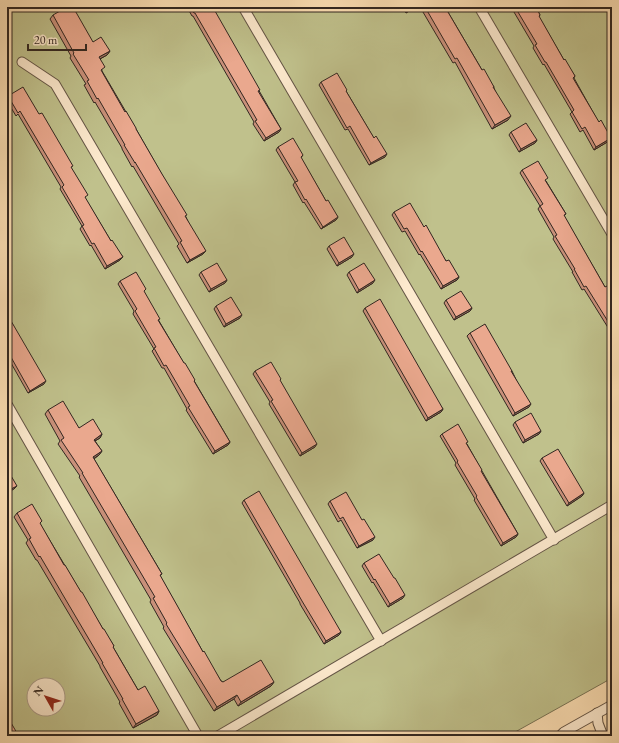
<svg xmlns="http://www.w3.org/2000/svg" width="619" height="743" viewBox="0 0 619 743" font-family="'EB Garamond',serif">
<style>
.green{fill:#c0c18c;stroke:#797456;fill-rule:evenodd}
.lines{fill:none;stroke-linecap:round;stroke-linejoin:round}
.lane-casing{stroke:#645546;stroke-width:11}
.lane{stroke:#fdeace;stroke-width:9}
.wall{fill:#c9907a;stroke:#322721}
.shaded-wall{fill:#a47663;stroke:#322721}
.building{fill:#eaa88e;stroke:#322721}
</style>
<rect width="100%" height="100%" fill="#fcdfb4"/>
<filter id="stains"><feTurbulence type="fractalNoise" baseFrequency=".005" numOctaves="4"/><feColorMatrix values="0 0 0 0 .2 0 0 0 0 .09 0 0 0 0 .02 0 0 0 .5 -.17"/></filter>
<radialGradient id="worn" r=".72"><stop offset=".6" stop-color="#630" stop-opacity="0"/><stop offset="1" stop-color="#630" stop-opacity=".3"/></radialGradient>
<path class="green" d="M7,7H612V678L508,736H7ZM34,685H58V709H34Z"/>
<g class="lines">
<defs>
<g id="lane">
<path d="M243,7L554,540"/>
<path d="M479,7L612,234"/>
<path d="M22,62L55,84L381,641"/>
<path d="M7,404L198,736"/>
<path d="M597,713L598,723L603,736"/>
<path d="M218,736L612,505"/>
<path d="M560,736L564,732L612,705"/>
</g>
</defs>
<use href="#lane" class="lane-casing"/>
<use href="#lane" class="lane"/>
</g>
<g class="wall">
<path d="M187,7H211L281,129L279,132L264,141L253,124L254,122L193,16H192Z"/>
<path d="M402,7H415L406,13Z"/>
<path d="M420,7H445L482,70L494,87V88L508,120L492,129L455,62L453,63Z"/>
<path d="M511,7H536L540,15L539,17L564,60L575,76L574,78L609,141L594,150L583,130L580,132L570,114L572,112L544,64L543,65L533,48L534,46Z"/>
<path d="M53,15L93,42L110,51L107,55L100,59L102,71L136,129L186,217L203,254L187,263L177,246L179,244L133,166L132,167L122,149V148L95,102L94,103L84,85L86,84L70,58L71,56L50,19Z"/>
<path d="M321,82L346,91L385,157L369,165L348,129L345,130L319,85Z"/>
<path d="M8,96L71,168L85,198L111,241L123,257L120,260L105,269L91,245L90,246L80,229L82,226L60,189L61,187L18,114L16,116L7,101V97Z"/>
<path d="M511,132L537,140L535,143L519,152L509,135Z"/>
<path d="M278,147L303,155L301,158L326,201L338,217L336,220L321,229L304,202L303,203L293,185L295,182L276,150Z"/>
<path d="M612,163V172L609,167Z"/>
<path d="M522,170L546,181L566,214L564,216L605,287L612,294V334L584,289L582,290L572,272H573L553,239L554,237L538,209L540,206L520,173Z"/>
<path d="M394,212L424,227L446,261L459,277L457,280L441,289L420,254L419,255L405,231L402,232L392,215Z"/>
<path d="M329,246L352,257L337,266L327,249Z"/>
<path d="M201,272L227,280L225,283L209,292L199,275Z"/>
<path d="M349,272L373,283L357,293L347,275Z"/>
<path d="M120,281L144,292L159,321L230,442L228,445L213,454L186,410L187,409L164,368H162L152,351L154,349L133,314L134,311L118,284Z"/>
<path d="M446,300L472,308L470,311L454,320L444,303Z"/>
<path d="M216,306L240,318L224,327L214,309Z"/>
<path d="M365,308L443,409L441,412L426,421L363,311Z"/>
<path d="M7,314L44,384L28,393L7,356Z"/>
<path d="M470,333L512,371L529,407L513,416L467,336Z"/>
<path d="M255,371L280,381L315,447L300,456L269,404L270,402L253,374Z"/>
<path d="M48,410L79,428L102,434L100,438L95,441L102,451L99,455L94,459L162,574L160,576L203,652L221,681L223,682H274L271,686L238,706L234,699L214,711L163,628L164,627L150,602L151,600L79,477L80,476L58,444L60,441L45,414Z"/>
<path d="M515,422L541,431L539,434L523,443L513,425Z"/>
<path d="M442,434L467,444L482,471L518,534L516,537L501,546L474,500L475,499L455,465L456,463L440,436Z"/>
<path d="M542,458L584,493L582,496L567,506L540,461Z"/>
<path d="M244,500L341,632L339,635L324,644L300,604V603L278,565L242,503Z"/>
<path d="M330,501L373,540L357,548L341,520L338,522L328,504Z"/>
<path d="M17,513L40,524L103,629L114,646L113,647L138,690L159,711L157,715L133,728L119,703L120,702L100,667V666L37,560H36L26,543L28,540L14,517Z"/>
<path d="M364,563L403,598L388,607L373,582L372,583L362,566Z"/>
</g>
<g class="shaded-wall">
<path d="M411,7H415L406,13L408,9Z"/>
<path d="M110,51L107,55L96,61L99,57Z"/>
<path d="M511,116L508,120L492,129L495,125Z"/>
<path d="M281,129L279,132L264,141L266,138Z"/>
<path d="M611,138L609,141L594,150L596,147Z"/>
<path d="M537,140L535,143L519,152L521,149Z"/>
<path d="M387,154L385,157L369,165L371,163Z"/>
<path d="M338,217L336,220L321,229L323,227Z"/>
<path d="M206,251L203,254L187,263L190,260Z"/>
<path d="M354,254L352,257L337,266L339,263Z"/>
<path d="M123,257L120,260L105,269L107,266Z"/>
<path d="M459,277L457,280L441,289L443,286Z"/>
<path d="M227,280L225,283L209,292L211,289Z"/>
<path d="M375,280L373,283L357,293L359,290Z"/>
<path d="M472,308L470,311L454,320L456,317Z"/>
<path d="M242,315L240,318L224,327L226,324Z"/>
<path d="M46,381L44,384L28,393L30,391Z"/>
<path d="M531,404L529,407L513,416L515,413Z"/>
<path d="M443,409L441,412L426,421L428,418Z"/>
<path d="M541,431L539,434L523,443L525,440Z"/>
<path d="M102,434L100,438L91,443L94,440Z"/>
<path d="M230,442L228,445L213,454L215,451Z"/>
<path d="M317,444L315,447L300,456L302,453Z"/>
<path d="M102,451L99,455L90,461L93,457Z"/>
<path d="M17,486L14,489L7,493V491Z"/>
<path d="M584,493L582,496L567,506L569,503Z"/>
<path d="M518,534L516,537L501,546L503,543Z"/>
<path d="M375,537L373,540L357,548L359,546Z"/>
<path d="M405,595L403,598L388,607L390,604Z"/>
<path d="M341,632L339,635L324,644L326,641Z"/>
<path d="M274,682L271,686L238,706L241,702Z"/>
<path d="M237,695L234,699L214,711L217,707Z"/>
<path d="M159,711L157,715L133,728L136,724Z"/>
</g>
<g class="building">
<path d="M67,7H73L93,42L101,37L110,51L99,57L105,67L101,70L125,112L126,111L136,128V129L162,174L187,215L185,216L206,251L190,260L180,242L182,241L135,162V163L124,145H125L98,98L97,99L87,81L89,80L73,54L74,53L53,15Z"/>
<path d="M190,7H211L214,11H215L260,90L258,91L281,129L266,138L255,121L257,120L195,13H194Z"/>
<path d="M425,7H445L482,70L484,69L494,87H493L511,116L495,125L457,58L455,59Z"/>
<path d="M515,7H536L540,15L539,16L564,60L565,59L575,76L573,78L599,122L601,120L611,138L596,147L585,127L582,129L572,112L574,110L546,62H545L535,45L537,44Z"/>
<path d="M337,73L347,90L346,91L374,138L376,136L387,154L371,163L350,126L347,128L321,82Z"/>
<path d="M23,87L39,114L42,113L73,166L71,167L88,195L85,197L111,241L112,240L123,257L107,266L94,243L92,244L82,226L84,225L62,187L64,185L20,111L18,113L8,96Z"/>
<path d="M526,123L537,140L521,149L511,132Z"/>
<path d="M293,138L303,155L301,157L326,201L328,200L338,217L323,227L306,199L305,200L295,182L298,181L278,147Z"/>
<path d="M538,161L548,178L545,180L566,214L564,215L605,287L607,286L612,294V328L586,286L584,287L574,269H575L555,236L557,235L540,206L543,204L522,170Z"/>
<path d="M410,203L424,227L426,225L446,261L449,260L459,277L443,286L422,251L421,252L407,228L404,229L394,212Z"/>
<path d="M344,237L354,254L339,263L329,246Z"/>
<path d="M217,263L227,280L211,289L201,272Z"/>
<path d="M364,263L375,280L359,290L349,272Z"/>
<path d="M136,272L146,289L144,291L160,319L158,320L184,363H185L195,380L194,381L230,442L215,451L188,407L190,406L166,365L164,366L154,348L156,347L135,311L137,309L120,281Z"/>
<path d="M461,291L472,308L456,317L446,300Z"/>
<path d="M231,297L242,315L226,324L216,306Z"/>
<path d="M380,299L443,409L428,418L365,308Z"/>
<path d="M7,314L46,381L30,391L7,350Z"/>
<path d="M485,324L512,371H511L531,404L515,413L470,333Z"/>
<path d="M271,362L281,379L280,380L317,444L302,453L271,401L273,400L255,371Z"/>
<path d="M63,401L79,428L93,419L102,434L94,440L102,451L93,457L162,574L160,575L178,607L203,652L204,651L221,681L223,682L261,660L274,682L241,702L237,695L217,707L166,624L167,623L153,598L155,597L82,473H83L61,440L64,438L48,410Z"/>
<path d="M531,413L541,431L525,440L515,422Z"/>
<path d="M458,424L468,442L466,443L482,470L481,471L518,534L503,543L476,497L477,496L457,462L458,461L442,434Z"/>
<path d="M558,449L584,493L569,503L542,458Z"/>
<path d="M7,469L17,486L7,491Z"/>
<path d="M259,491L341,632L326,641L302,601L280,562L244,500Z"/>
<path d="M346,492L362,520L364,519L375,537L359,546L343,517L340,519L330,501Z"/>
<path d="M32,504L42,521L40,523L64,565H65L81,592H82L103,629H104L114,646L113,647L138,690L145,686L159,711L136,724L122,699H123L102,663H103L40,556L39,557L29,539L31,538L17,513Z"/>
<path d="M379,554L394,578H395L405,595L390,604L375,579L374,580L364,563Z"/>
<path d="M7,716L17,733L15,734L16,736H7Z"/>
</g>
<rect width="619" height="743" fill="none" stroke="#fcdfb4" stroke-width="24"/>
<rect x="8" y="8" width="603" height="727" fill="none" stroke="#322721" stroke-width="2"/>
<rect x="12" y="12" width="595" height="719" fill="none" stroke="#322721"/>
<g transform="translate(46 697) rotate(309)"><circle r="19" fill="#fdeace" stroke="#ac9c89"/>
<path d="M0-3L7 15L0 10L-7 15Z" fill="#8f2418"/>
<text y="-6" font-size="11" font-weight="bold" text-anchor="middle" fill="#322721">N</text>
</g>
<path d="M28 44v6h58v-6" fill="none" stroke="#322721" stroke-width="2"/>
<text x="34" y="44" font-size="12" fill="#322721" stroke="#fdeace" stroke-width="3" paint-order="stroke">20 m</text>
<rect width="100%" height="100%" filter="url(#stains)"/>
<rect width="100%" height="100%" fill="url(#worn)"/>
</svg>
